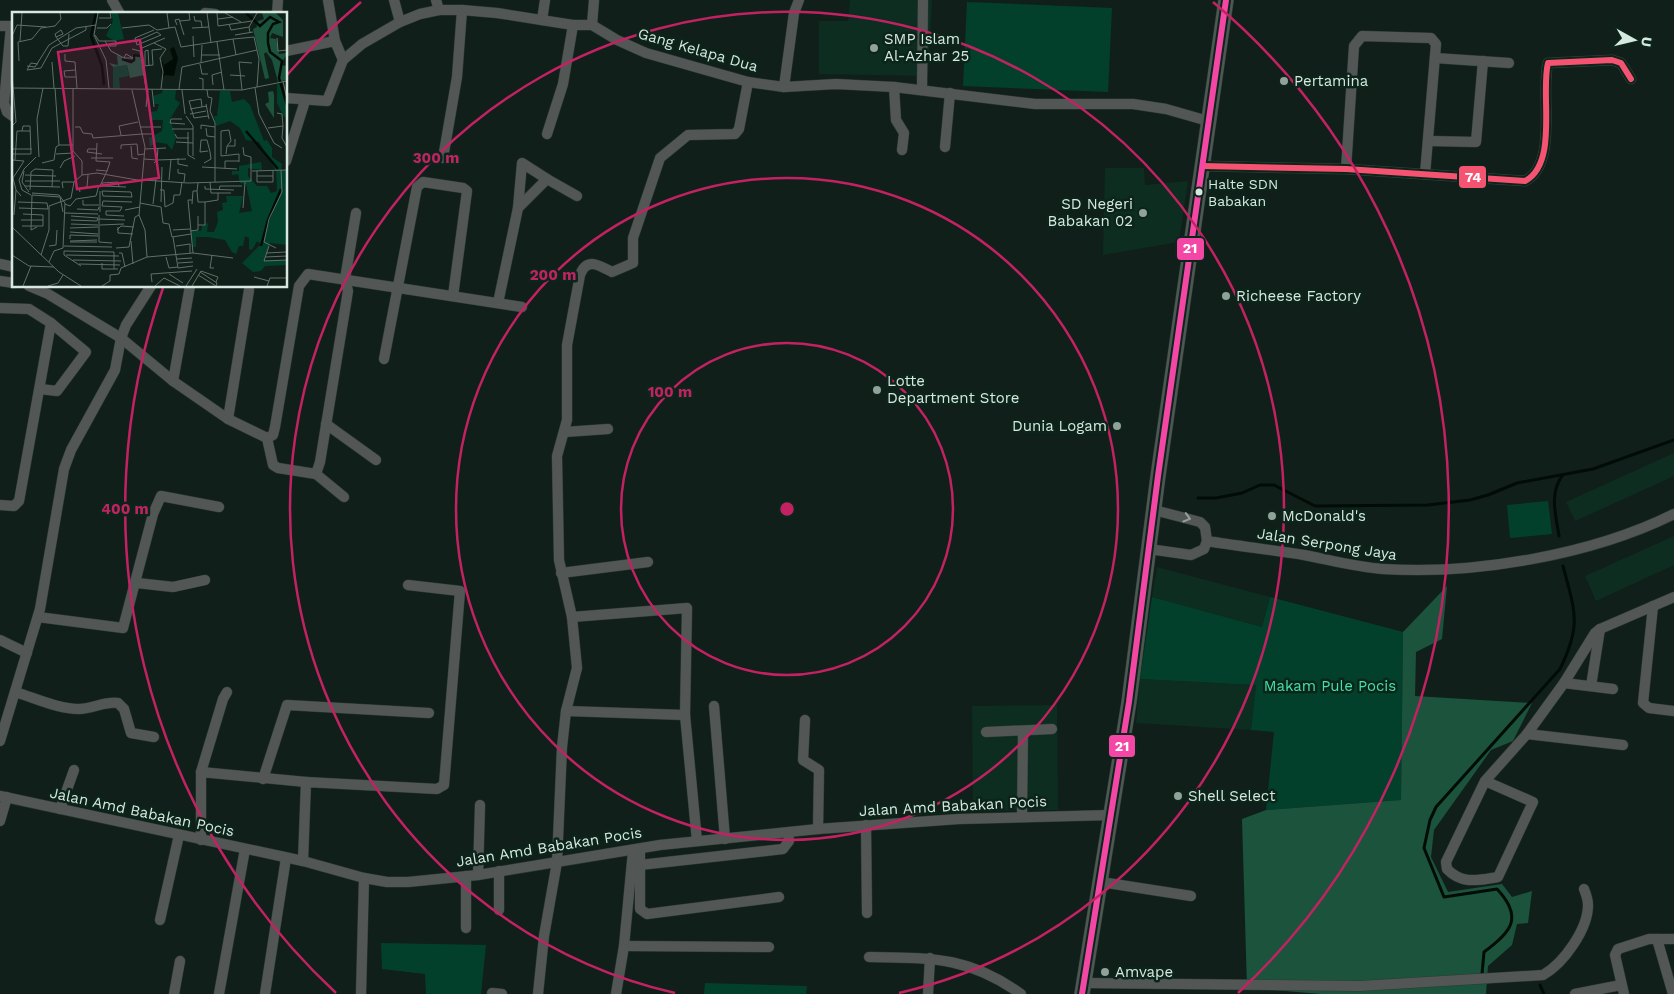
<svg xmlns="http://www.w3.org/2000/svg" width="1674" height="994" viewBox="0 0 1674 994" font-family="'Work Sans',sans-serif">
<style>
.built{fill:#0c2d20}
.green{fill:#02402c}
.forest{fill:#1b533d}
.lines{fill:none;stroke-linecap:round;stroke-linejoin:round}
.stream{stroke:#020c07;stroke-width:3}
.street-casing{stroke:#2e3a35;stroke-width:11}
.primary-casing{stroke:#2e3a35;stroke-width:16}
.street{stroke:#525755;stroke-width:10}
.primary{stroke:#4f5754;stroke-width:15}
.bus-1-casing{stroke:#0b251b;stroke-width:10}
.bus-2-casing{stroke:#0b251b;stroke-width:10}
.bus-1{stroke:#f65372;stroke-width:6}
.bus-2{stroke:#f346a5;stroke-width:6}
.oneway{stroke:#959f9a}
.ring{fill:none;stroke:#c32262;stroke-width:2.5}
.poi-dot{fill:#92a19a;stroke:#0b251b;stroke-width:2}
.bus-dot{fill:#d8e7df;stroke:#0b251b;stroke-width:2}
.labels{text-anchor:middle;stroke-width:5;stroke-linejoin:round;paint-order:stroke}
.bus-label{font-size:14px;fill:#d8e7df;stroke:#0b251b;text-anchor:start}
.poi-label{font-size:15px;fill:#d8e7df;stroke:#0b251b;text-anchor:start}
.street-label{font-size:15px;fill:#d8e7df;stroke:#0b251b}
.park-label{font-size:15px;fill:#43e1a6;stroke:#0b251b}
.inset-river{fill:none;stroke:#020c07;stroke-width:2.5}
.inset-road{fill:none;stroke:#616f69;stroke-width:1}
.view{fill:#c32262;fill-opacity:0.15;stroke:#c32262;stroke-width:2.5}
.inset-edge{fill:none;stroke:#d8e7df;stroke-width:2.5}
.centre{fill:#c32262;stroke:#0b251b;stroke-width:2.5}
.ring-label{font-size:15px;text-anchor:middle;font-weight:bold;fill:#c32262;stroke:#0b251b;stroke-width:5;stroke-linejoin:round;paint-order:stroke}
.line-badge{stroke:#0b251b;stroke-width:2}
.badge-label{font-size:14px;text-anchor:middle;font-weight:bold;fill:#fff}
</style>
<rect width="100%" height="100%" fill="#111f1a"/>
<g class="built">
<path d="M850,0H932L928,76L819,74V21H848Z"/>
<path d="M1105,168H1144L1145,185L1188,181L1179,242L1103,255Z"/>
<path d="M1674,453V476L1575,521L1566,502Z"/>
<path d="M1674,536V565L1596,601L1585,576Z"/>
<path d="M1157,567L1270,597L1262,627L1152,597Z"/>
<path d="M1140,679L1256,685L1251,730L1136,723Z"/>
<path d="M1057,705L1058,810L973,811L972,706Z"/>
</g>
<g class="green">
<path d="M967,2L1112,8L1108,92L963,86Z"/>
<path d="M1548,501L1552,534L1510,538L1507,505Z"/>
<path d="M1152,597L1262,627L1270,597L1403,632L1401,800L1266,810L1274,732L1251,730L1256,685L1140,679Z"/>
<path d="M381,943L486,945L481,994H426L425,974L382,969Z"/>
<path d="M705,983L807,986L806,994H704Z"/>
</g>
<path class="forest" d="M1447,586L1442,639L1416,652L1415,696L1532,703L1513,741L1491,750L1434,830L1431,857L1448,892L1502,884L1512,897L1532,891L1528,923L1517,924L1512,945L1488,966L1486,994H1321L1247,988L1242,819L1266,810L1401,800L1403,632Z"/>
<g class="lines">
<g class="stream">
<path d="M1198,498H1216L1242,493L1260,485H1274L1315,506L1428,505L1470,500L1488,495L1517,483L1593,469L1674,440"/>
<path d="M1559,536C1556,516 1549,494 1562,476"/>
<path d="M1482,974L1484,952C1511,932 1524,918 1497,889L1444,897L1424,848L1430,820L1436,807L1560,669C1582,624 1575,612 1563,566"/>
<path d="M1540,985L1544,994"/>
</g>
<defs>
<g id="street">
<path d="M112,0L120,14"/>
<path d="M328,0L335,41L343,60"/>
<path d="M394,0L400,22"/>
<path d="M436,0L439,10"/>
<path d="M205,13L215,14"/>
<path d="M277,14L278,0"/>
<path d="M542,20L545,0"/>
<path d="M592,25L594,0"/>
<path d="M0,26H11L4,103L7,112L14,117"/>
<path d="M286,51L335,41"/>
<path d="M1435,58L1509,63"/>
<path d="M784,87L794,13L799,0"/>
<path d="M894,87L896,120L904,133L902,150"/>
<path d="M922,89L923,0"/>
<path d="M286,98L327,101L343,60L362,44L400,22L420,14L439,10H462L497,13L573,25H592L617,40L646,53L748,82L784,87L836,84L894,87L1035,104H1133L1166,109L1208,121"/>
<path d="M547,134L563,84L573,25"/>
<path d="M1429,141L1476,142L1483,61"/>
<path d="M945,147L950,93"/>
<path d="M443,158L457,77L462,10"/>
<path d="M286,161L305,101"/>
<path d="M1203,166L1346,169L1525,181C1559,163 1540,93 1548,63L1612,60L1621,63L1631,79"/>
<path d="M1346,169L1354,46L1362,36L1431,38L1436,44L1425,174"/>
<path d="M518,208L522,163L547,179"/>
<path d="M0,264L14,267"/>
<path d="M0,281L14,283"/>
<path d="M29,286L48,294L121,338L173,381"/>
<path d="M190,286L173,381L228,419L267,438L273,435L275,427L299,286L308,274L522,307"/>
<path d="M498,303L518,208L547,179L577,196"/>
<path d="M0,308L29,309L51,323L19,501L14,506L0,505"/>
<path d="M384,359L417,187L423,182L463,188L467,191L453,296"/>
<path d="M40,389L57,391L86,352L51,323"/>
<path d="M228,419L249,290"/>
<path d="M326,424L376,460"/>
<path d="M565,432L608,429"/>
<path d="M267,438L273,465L278,468L316,474L344,497"/>
<path d="M316,474L320,462L348,291L345,279L356,213"/>
<path d="M1207,541C1239,546 1272,550 1304,555C1330,560 1357,567 1383,569C1474,575 1592,555 1674,514"/>
<path d="M1149,549L1191,555L1204,549L1207,541L1205,527L1200,522L1154,510"/>
<path d="M561,573L648,562"/>
<path d="M137,583L173,587L205,580"/>
<path d="M1653,606L1643,703L1649,708L1674,711"/>
<path d="M38,617L123,628L153,514L161,496L219,507"/>
<path d="M572,617L687,608L685,715L697,841"/>
<path d="M0,640L27,653"/>
<path d="M1564,683L1613,689"/>
<path d="M1591,686L1600,629"/>
<path d="M15,692C35,698 58,709 79,709C93,709 104,701 118,703L124,709L131,733L154,737"/>
<path d="M714,706L725,839"/>
<path d="M566,711L685,715"/>
<path d="M805,720L803,760L819,770L818,829"/>
<path d="M986,732L1052,729"/>
<path d="M1527,734L1623,745"/>
<path d="M0,741L40,609L64,469L71,450L115,370L121,338L126,325L151,286"/>
<path d="M201,772L223,699L227,692"/>
<path d="M263,779L287,705L429,713"/>
<path d="M1485,781L1533,802L1498,877C1479,880 1462,885 1447,869L1446,862L1485,781L1527,734L1564,683L1595,633L1600,629L1674,597"/>
<path d="M0,796L303,861L364,878L387,882H408L478,875L660,845L818,829L959,819L1111,815"/>
<path d="M60,809L74,770"/>
<path d="M1022,816L1023,731"/>
<path d="M0,821L7,797"/>
<path d="M866,825L867,913"/>
<path d="M201,840V772L306,782"/>
<path d="M640,849V909L647,914L779,897"/>
<path d="M303,861L306,782L437,789L444,785L460,591L408,585"/>
<path d="M640,865L783,849L789,841L788,833"/>
<path d="M478,875L480,805"/>
<path d="M466,876V928"/>
<path d="M1101,882L1191,896"/>
<path d="M499,910V871"/>
<path d="M160,920L179,835"/>
<path d="M1657,939L1673,994"/>
<path d="M624,946L769,947"/>
<path d="M869,957C931,958 968,956 1021,994"/>
<path d="M1084,983L1360,986L1543,975C1564,963 1588,929 1588,905C1588,900 1586,894 1584,889"/>
<path d="M492,993L502,994"/>
<path d="M174,994L180,961"/>
<path d="M219,994L245,849"/>
<path d="M265,994L286,858"/>
<path d="M361,994L364,878"/>
<path d="M538,994L544,936L557,862L562,747L566,711L577,668L572,617L559,560L557,456L567,420V345L580,275C587,256 600,266 612,272L633,263V238L660,158L688,135L735,134L739,129L748,82"/>
<path d="M616,994L624,946L633,851"/>
<path d="M928,994L930,958"/>
<path d="M1575,994L1621,985"/>
<path d="M1624,994L1615,955L1618,949L1649,939H1674"/>
</g>
<path id="primary" d="M1082,994L1129,702L1158,476L1226,0"/>
</defs>
<use href="#street" class="street-casing"/>
<use href="#primary" class="primary-casing"/>
<use href="#street" class="street"/>
<use href="#primary" class="primary"/>
<defs>
<path id="bus-1" d="M1203,166L1346,169L1525,181C1559,163 1540,93 1548,63L1612,60L1621,63L1631,79"/>
<path id="bus-2" d="M1082,994L1129,702L1158,476L1226,0"/>
</defs>
<use href="#bus-1" class="bus-1-casing"/>
<use href="#bus-2" class="bus-2-casing"/>
<use href="#bus-1" class="bus-1"/>
<use href="#bus-2" class="bus-2"/>
</g>
<defs><path id="oneway-chevron" d="M-2-3.5L2.5 0L-2 3.5" fill="none" stroke-width="1.6" stroke-linecap="round" stroke-linejoin="round" transform="scale(1.25)"/></defs>
<use class="oneway" href="#oneway-chevron" transform="translate(1187 518) rotate(16)"/>
<g class="ring">
<circle cx="787" cy="509" r="166"/>
<circle cx="787" cy="509" r="331"/>
<path d="M675 993A497 497 0 1 1 899 993"/>
<path d="M336 993A662 662 0 0 1 163 288M287 75A662 662 0 0 1 361 2M1213 2A662 662 0 0 1 1238 993"/>
</g>
<g class="poi-dot">
<circle cx="874" cy="48" r="5"/>
<circle cx="1284" cy="81" r="5"/>
<circle cx="1143" cy="213" r="5"/>
<circle cx="1226" cy="296" r="5"/>
<circle cx="877" cy="390" r="5"/>
<circle cx="1117" cy="426" r="5"/>
<circle cx="1272" cy="516" r="5"/>
<circle cx="1178" cy="796" r="5"/>
<circle cx="1105" cy="972" r="5"/>
</g>
<circle class="bus-dot" cx="1199" cy="192" r="4.5"/>
<g class="labels">
<g class="bus-label">
<text x="1208" y="189">Halte SDN<tspan x="1208" dy="17">Babakan</tspan></text>
</g>
<g class="poi-label">
<text x="884" y="44">SMP Islam<tspan x="884" dy="17">Al-Azhar 25</tspan></text>
<text x="1294" y="86">Pertamina</text>
<text x="1133" y="209" text-anchor="end">SD Negeri<tspan x="1133" dy="17">Babakan 02</tspan></text>
<text x="1236" y="301">Richeese Factory</text>
<text x="887" y="386">Lotte<tspan x="887" dy="17">Department Store</tspan></text>
<text x="1107" y="431" text-anchor="end">Dunia Logam</text>
<text x="1282" y="521">McDonald's</text>
<text x="1188" y="801">Shell Select</text>
<text x="1115" y="977">Amvape</text>
</g>
<g class="street-label">
<text transform="translate(698 50) rotate(16)" y="5">Gang Kelapa Dua</text>
<text transform="translate(1327 544) rotate(9)" y="5">Jalan Serpong Jaya</text>
<text transform="translate(953 806) rotate(-3)" y="5">Jalan Amd Babakan Pocis</text>
<text transform="translate(142 812) rotate(12)" y="5">Jalan Amd Babakan Pocis</text>
<text transform="translate(549 847) rotate(-9)" y="5">Jalan Amd Babakan Pocis</text>
</g>
<g class="park-label">
<text x="1330" y="691">Makam Pule Pocis</text>
</g>
</g>
<g transform="translate(12 12)">
<rect width="275" height="275" fill="#111f1a"/>
<path d="M99,1H106L112,27L103,29L94,24L101,9ZM115,53L117,64L107,66L108,76H101V55ZM269,71L275,91V104L272,105L265,91V72ZM151,78H164L163,87L168,91L158,107L164,126L160,138L155,132L144,130L138,135L137,126L150,119L151,108H138L137,100L145,99L147,92H142L141,84L150,81ZM208,79H218L220,90L232,87L238,93L252,129L255,128L260,136V145L270,152L269,158H275V233L258,231L252,248H274V253L253,254L249,259L241,260L230,251L249,232L245,229L240,238L237,237V226L233,224L231,234H227L224,242L220,240L213,228L196,225H184V235H181L179,219H189L190,214L196,211L195,220H202L206,210L205,200L211,198L210,191L215,190L214,184H231L227,201L240,199L234,172L228,171L226,162L220,163V159H227V154L249,150L250,158L236,156V164L245,174H255L259,181L265,179L264,159L247,130L234,128L228,116L218,109L204,114L202,104H205Z" fill="#02402c"/>
<path d="M250,1H264L271,8V25L260,21L258,26L264,27L267,42L275,41L269,53L275,54V68L266,70L260,48L254,40L252,42L257,66L253,67L241,17L245,15L244,10L252,7ZM121,41L128,44L132,63L118,66L115,53L101,55L97,51L106,53L105,43L119,50ZM261,79L262,83V106L253,92L257,90L256,80Z" fill="#1b533d"/>
<path d="M162,35L166,46L162,64L152,63V53L161,47L158,37Z" fill="#020c07"/>
<path class="inset-river" d="M84,1L79,24L90,54L92,73M234,1L248,14L258,5L267,10L261,12L256,21V31L258,40L270,49L267,66L275,93M110,47L119,50L122,48V43L128,44M150,50L151,65M234,119L266,157M249,234L256,208L269,177"/>
<path class="inset-road" d="M86,1L82,23L94,48L97,76M155,1L157,16M195,1L199,31M205,1L206,14L240,9M213,1L229,10M182,4L183,9H189L190,15M87,6H99L98,1M206,7L221,5M168,9L178,8L177,1M217,12L219,18L237,15M165,13L163,8L167,7L172,23M85,16H95L99,12M110,16L137,13L145,18L163,15L169,35L221,27L224,43M180,16L197,15M49,18L51,22L44,25L43,22ZM142,18L123,26L125,33L149,23M238,21L237,15L245,1M1,22L5,13L34,15M83,23L87,29H104V34H96M223,23L241,20M181,24L182,45M44,25L51,34H56L57,22M265,26L266,39L275,38M221,27L242,25L247,47L245,75M8,29L10,1M93,29L99,39L112,46H121L114,42L112,46M123,30L145,20L149,23M205,30L212,78M142,31L154,37L148,46L151,60L149,77M128,33L130,36L153,26M120,37L128,39L134,77M53,42V49L63,50L65,76M190,43H208M7,49L6,30L20,27L29,16L43,14L49,7L48,1M40,50L42,76M189,51L190,33M26,52L19,51L15,58L29,56L40,36L74,18V14M188,52L190,62H196M133,53V39L136,38L137,54M15,54L23,55L37,33L64,16L84,13M131,54L141,53L140,38L150,37M63,58L52,59L53,65H64M0,62L4,110L0,114M218,63L233,64M187,66L191,67V78M271,69L275,87M201,73L200,63L210,60M0,76L230,78L275,69M43,76L47,133H61M243,76L247,102L262,131L270,136M140,77L142,95M167,77L170,55L245,38M120,78L133,135L127,203L133,218L135,245M170,78L173,102M195,78L196,85L200,86L198,99L203,111V170M230,78L227,50L240,51M194,92L197,107M134,95L136,77M190,95L189,87L177,89L182,106L196,104M178,97L195,94M265,101L270,102L271,114M178,102L194,99M174,104L181,114V144M170,107H159L158,111L173,112M63,115H68L71,121L80,122L81,126L130,122H141V125M128,115H149M194,116L195,124L203,125M256,116L271,114L270,126L275,135M160,117H181M189,117V113L203,115M176,120V143L183,147M163,122L165,126H177M109,123L107,114L126,110M164,130L181,131M209,132V119L217,118L219,129L215,134M209,132V144L227,142V150M119,134L120,146L126,147M146,136L145,148L174,147M0,137H20M84,137H76L75,140L90,142M109,137V133L125,132L126,143L132,142M133,137L154,136M0,142H19L18,114H11L10,119M44,142L61,141M214,142L215,134H223V127M27,145L25,107L31,76M79,146H101M166,146V152L176,154M132,147L145,148L142,151M0,148L12,149L1,166L4,178L9,184M3,148L5,119H18M30,151L42,148L44,135L47,133M192,151L199,147L198,140L195,128H189L188,140L196,139M190,155L225,157M48,156L52,149L63,144M213,156V149H227M166,157V161L173,162L172,170M84,158L95,159L98,150L84,149L85,131M12,159L10,170L17,180M240,159L275,158M245,159V170H261V158M13,163L44,164M70,163L85,161L131,169M245,164H261M131,168L176,171L239,169V145L232,143L231,135M157,168L159,147M13,169H48M198,170L199,181H219M13,174L48,175M88,174L95,159M193,174V177L222,178M107,175L106,170L90,171L91,174L114,175M51,176L50,170H62M18,178L19,160L23,157L41,158L40,175M148,178H152L153,195M207,178L208,174H230M90,179L119,180L120,185L91,184ZM185,179L186,190H193V213H186M68,180L67,176L75,175L76,163M20,181L47,183L53,191L51,236L42,239L37,250M19,183L10,178L7,168L12,157L24,145M20,183L48,185L51,200M20,183L19,218L25,215M71,188V193H87M180,188H176L181,241M6,190L35,191L36,197M149,190L150,155M193,190L206,188V181M128,191L149,195M53,192L58,194L64,187L84,184L87,173M141,192L144,167M180,192L181,179H185L186,171M90,194L91,189L120,190M90,194L110,195L108,199M149,195L151,211L157,212L160,225L179,222M153,195L161,191L162,183H168L170,170M7,196L36,197M231,196L233,170M65,197L86,198L87,195M113,198L128,195M108,199H94V203L112,204M88,200V179M53,201L86,202M2,203L4,178M87,203V230L100,231M87,207L113,208M9,208H31M59,208L85,209L86,206L59,204M59,212L86,213M88,213L112,212M10,214H31V203L11,202M0,215L47,260L69,274M106,215V221L121,222M58,216L86,215M105,218L109,214L122,215M161,218L178,217M178,219L186,218V204M58,220L86,222M161,225L166,256L181,254M58,227V223L86,224M58,229L85,228M119,229L121,252M58,230H85M37,234L44,233L45,218M52,234L100,235M164,234L178,232V241M257,234L252,249L275,248M104,236L117,235L123,205L127,203M264,236L252,230L257,207L270,180L269,158M107,241H110L113,255M254,241L274,240M0,243L17,254L42,255M29,243L37,218V194L59,186L62,170L70,163V149L61,139V77M54,243L107,244M200,243L198,256H202M154,245L157,256L166,255M253,245L275,244M165,247L180,246M61,248L109,249M90,251V257H106M166,251L181,250M67,252L108,253M69,254L52,243V239L102,240V257M188,260L205,271L204,274M157,262L171,271M186,263L204,274M242,265L257,269M140,270L139,262L180,259M11,274L19,254M36,274L46,271L51,263M90,274L98,269V263L107,262L109,256L135,245L181,241L221,246M143,274L152,266L168,274M174,274L185,257M180,274L189,259L206,265L204,270M255,274L258,266H275"/>
<path class="view" d="M128,28L147,166L65,177L46,40Z"/>
<rect width="275" height="275" class="inset-edge"/>
</g>
<circle cx="787" cy="509" r="8" class="centre"/>
<g class="ring-label">
<text x="436" y="163">300 m</text>
<text x="553" y="280">200 m</text>
<text x="670" y="397">100 m</text>
<text x="125" y="514">400 m</text>
</g>
<g class="line-badge">
<rect x="1458" y="165" width="29" height="24" rx="5" fill="#f65372"/>
<rect x="1176" y="237" width="29" height="24" rx="5" fill="#f346a5"/>
<rect x="1108" y="734" width="28" height="24" rx="5" fill="#f346a5"/>
</g>
<g class="badge-label">
<text x="1473" y="182">74</text>
<text x="1190" y="253">21</text>
<text x="1122" y="751">21</text>
</g>
<g transform="translate(1634 40) rotate(98)" stroke="#0b251b" stroke-width="4" paint-order="stroke">
<path d="M0-4L9 19L0 12L-9 19Z" fill="#d8e7df"/>
<text y="-8" font-size="14" font-weight="bold" text-anchor="middle" fill="#d8e7df">U</text>
</g>
</svg>
